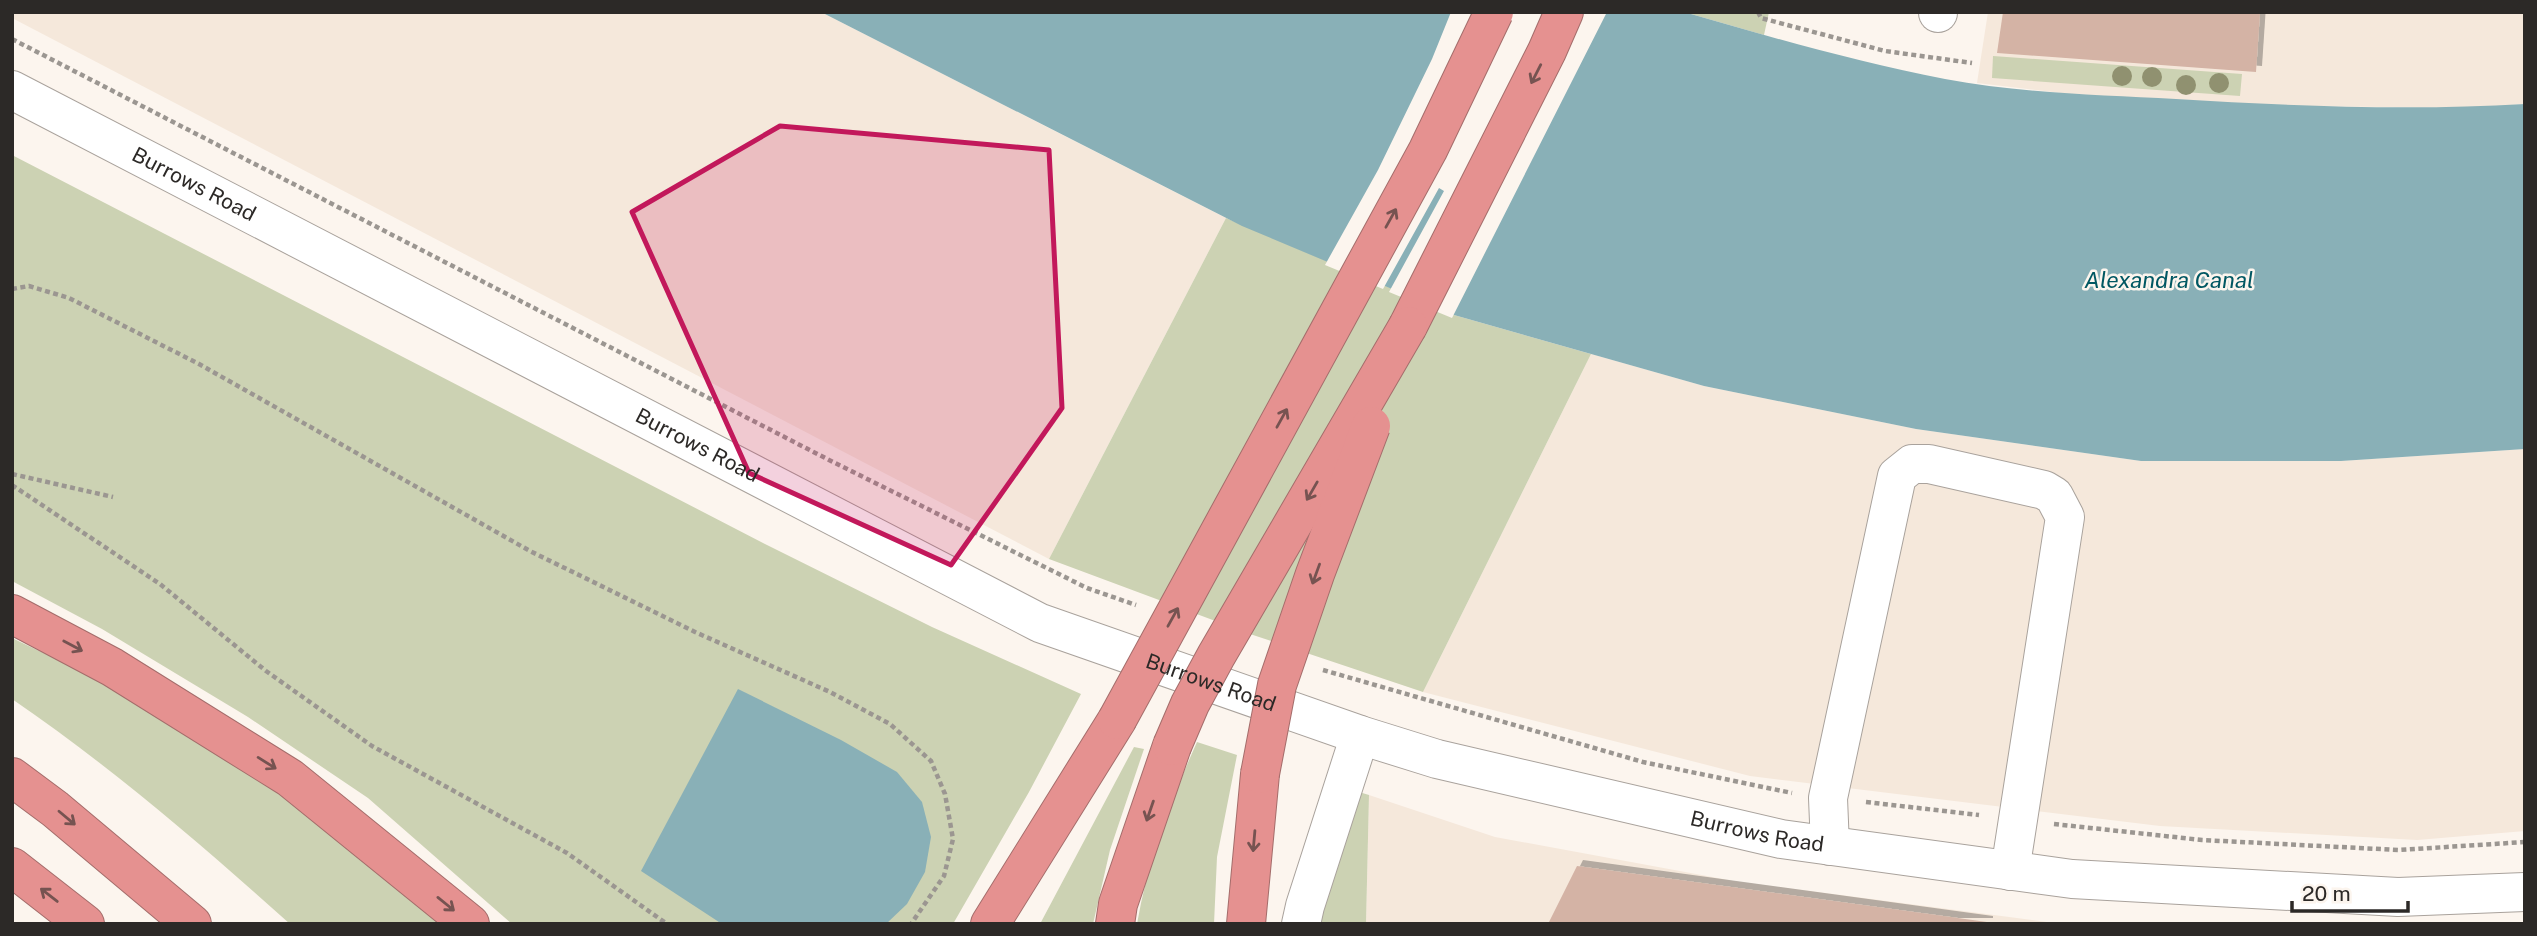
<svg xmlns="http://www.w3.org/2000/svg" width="2537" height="936" viewBox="0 0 2537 936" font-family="'Public Sans',sans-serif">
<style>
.built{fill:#f5e8db}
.green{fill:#ccd2b3}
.water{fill:#89b0b7}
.pier{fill:#fcf5ee}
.building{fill:#d4b3a5;filter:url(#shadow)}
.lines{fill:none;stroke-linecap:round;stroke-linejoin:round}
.minor-casing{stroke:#a9a29c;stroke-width:40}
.highway-casing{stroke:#a46d6b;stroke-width:40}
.path{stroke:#9b9691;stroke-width:4.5;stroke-dasharray:5 3.5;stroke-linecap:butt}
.minor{stroke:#fff;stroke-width:38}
.highway{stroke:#e59190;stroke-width:38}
.highway-bridge-casing{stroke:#a46d6b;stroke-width:40;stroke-linecap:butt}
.highway-bridge{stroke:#e59190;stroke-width:38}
.tree{fill:#909170}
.oneway{stroke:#765351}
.marked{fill:#c2185b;fill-opacity:0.2;stroke:#c2185b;stroke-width:5;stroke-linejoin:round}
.labels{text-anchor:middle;stroke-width:5;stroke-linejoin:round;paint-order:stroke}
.street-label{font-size:21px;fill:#2c2927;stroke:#fcf5ee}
.water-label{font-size:23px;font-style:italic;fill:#005762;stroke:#fcf5ee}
</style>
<defs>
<filter id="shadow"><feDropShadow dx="6" dy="-6" stdDeviation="0" flood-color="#0004"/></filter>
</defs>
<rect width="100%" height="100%" fill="#fcf5ee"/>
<g class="built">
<path d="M12,12H821L1226,218L1049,559L12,18Z"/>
<path d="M1988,12H2525V104L2470,108L2295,106L2085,96L1977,83Z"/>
<path d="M1591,354L1704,386L1916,429L2141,461H2341L2525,449V831L2417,840L2160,826L1750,776L1423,692Z"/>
<path d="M1369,795L1495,837L1734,881L2062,924H1366Z"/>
</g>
<g class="green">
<path d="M1684,12H1769L1764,35Z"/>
<path d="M1993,56L2242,74L2240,96L1992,78Z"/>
<path d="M12,155L767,545L932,627L1081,694L1029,792L953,924H512L368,798L248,717L102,629L12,581Z"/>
<path d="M1226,218L1454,315L1591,354L1423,692L1253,635L1049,559Z"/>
<path d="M12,638L83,672L191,731L336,833L442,924H290C201,844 110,766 12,699Z"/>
<path d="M1197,742L1237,755L1217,857L1214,924H1137C1148,860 1171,800 1197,742Z"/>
<path d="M1134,747L1144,749L1110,850L1093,924H1040Z"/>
<path d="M1359,792L1369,795L1366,924H1315Z"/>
</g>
<g class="water">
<path d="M821,12H1684C1770,37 1857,62 1945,79C2020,93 2100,95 2176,99C2292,106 2409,111 2525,104V449L2341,461H2141L1916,429L1704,386L1454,315L1242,226Z"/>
<path d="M738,689L841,740L897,772L922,802L931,837L925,872L907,904L886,924H722L641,871Z"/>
</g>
<path class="pier" d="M1451,12H1607L1452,318L1389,292L1444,191L1439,188L1383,289L1325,265L1378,170L1432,59Z"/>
<g class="building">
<path d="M2003,12H2260L2256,72L1997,53Z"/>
<path d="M1577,866L1987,922V924H1548Z"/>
</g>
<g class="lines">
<defs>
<g id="minor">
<path d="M1938,13V12"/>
<path id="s1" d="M12,90L1040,623L1360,735L1437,759L1781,839L2072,879L2398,897L2525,892"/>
<path d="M1830,846L1828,798L1897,476L1912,464H1929L2044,490L2054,496L2065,517L2010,871"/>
<path d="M1301,924L1305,906L1360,735"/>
</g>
<g id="highway">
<path d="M1408,326L1547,51L1564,12"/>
<path d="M12,614L112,667L290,778L470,924"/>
<path d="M12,777L55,809L192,924"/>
<path d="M12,867L85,924"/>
<path d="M990,924L1117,720"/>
<path d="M1115,924L1118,904L1172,746"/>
<path d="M1246,924L1260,774"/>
</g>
</defs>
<use href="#minor" class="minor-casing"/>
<use href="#highway" class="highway-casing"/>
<g class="path">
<path d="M1758,12L1761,18L1885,51L1972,63"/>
<path d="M12,39L833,462L1087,588L1136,605"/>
<path d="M12,289L29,286L69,298L199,364L530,551L695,632L830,692L890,724L931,761L945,794L953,839L944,876L911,924"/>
<path d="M12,474L113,497"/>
<path d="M12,485L160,584L266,671L372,746L567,853L667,924"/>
<path d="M1323,670L1643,762L1792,793"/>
<path d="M1866,802L1979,815"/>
<path d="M2054,824L2202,840L2399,850L2525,842"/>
</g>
<use href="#minor" class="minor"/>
<use href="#highway" class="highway"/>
<defs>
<g id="highway-bridge">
<path d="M1117,720L1428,150L1494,12"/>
<path d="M1172,746L1190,704L1216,656L1408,326"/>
<path d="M1260,774L1277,685L1315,574L1371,426"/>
</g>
</defs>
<use href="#highway-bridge" class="highway-bridge-casing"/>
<use href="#highway-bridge" class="highway-bridge"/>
</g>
<g class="tree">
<circle cx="2122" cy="76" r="10"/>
<circle cx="2152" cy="77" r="10"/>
<circle cx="2219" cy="83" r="10"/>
<circle cx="2186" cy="85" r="10"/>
</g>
<defs><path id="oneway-shaft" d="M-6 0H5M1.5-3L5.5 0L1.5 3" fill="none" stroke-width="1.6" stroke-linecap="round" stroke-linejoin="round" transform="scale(1.75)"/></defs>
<g class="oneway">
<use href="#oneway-shaft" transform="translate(1536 74) rotate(117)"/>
<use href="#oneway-shaft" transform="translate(1391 218) rotate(-61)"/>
<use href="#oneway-shaft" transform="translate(1282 418) rotate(-61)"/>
<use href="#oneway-shaft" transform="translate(1312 491) rotate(120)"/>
<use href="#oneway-shaft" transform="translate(1316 574) rotate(110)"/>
<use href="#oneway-shaft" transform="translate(1173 617) rotate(-61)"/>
<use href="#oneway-shaft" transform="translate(73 646) rotate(28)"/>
<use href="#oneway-shaft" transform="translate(267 763) rotate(32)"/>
<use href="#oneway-shaft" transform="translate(1150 811) rotate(109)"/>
<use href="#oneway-shaft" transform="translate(67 818) rotate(40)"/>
<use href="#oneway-shaft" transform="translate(1254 841) rotate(95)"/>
<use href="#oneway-shaft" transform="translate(49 895) rotate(-142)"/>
<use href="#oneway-shaft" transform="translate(446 904) rotate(39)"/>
</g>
<path class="marked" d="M780,126L1049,150L1062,408L951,565L749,473L632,212Z"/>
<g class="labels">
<g class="street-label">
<text dy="7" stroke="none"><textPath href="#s1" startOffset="205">Burrows Road</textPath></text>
<text dy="7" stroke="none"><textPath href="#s1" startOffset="772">Burrows Road</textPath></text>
<text dy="7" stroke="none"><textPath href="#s1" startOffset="1339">Burrows Road</textPath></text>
<text dy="7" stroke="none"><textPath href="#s1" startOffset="1906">Burrows Road</textPath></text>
</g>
<g class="water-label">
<text x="2169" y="288">Alexandra Canal</text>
</g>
</g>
<rect width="2537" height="936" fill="none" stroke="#2c2927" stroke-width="28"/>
<path d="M2292 901v10h116v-10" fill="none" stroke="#2c2927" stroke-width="3.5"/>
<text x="2302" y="901" font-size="21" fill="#2c2927" stroke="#fcf5ee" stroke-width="5" paint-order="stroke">20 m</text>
</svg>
